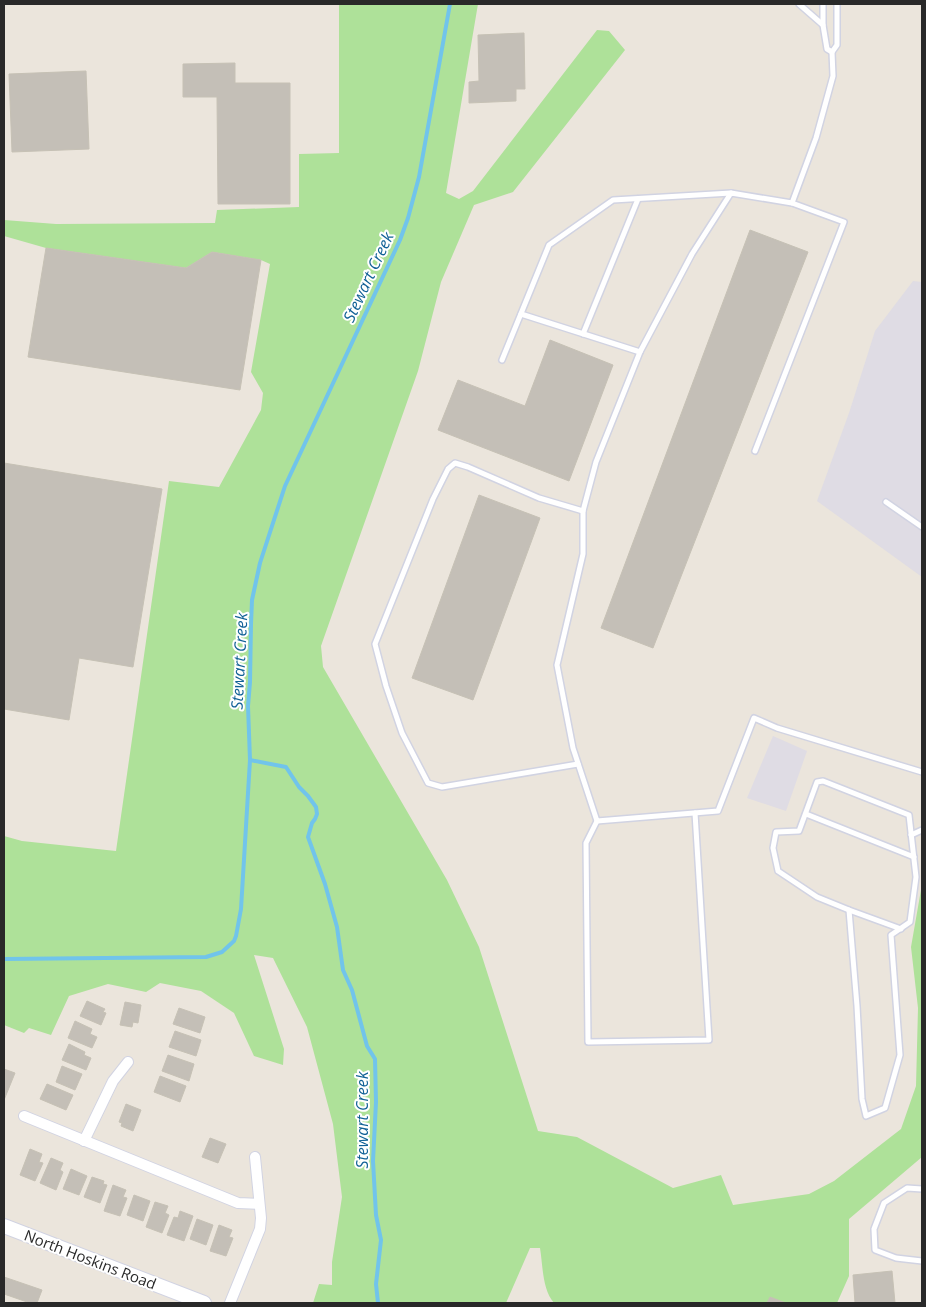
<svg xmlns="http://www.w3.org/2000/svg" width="926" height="1307" viewBox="0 0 926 1307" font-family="'Open Sans',sans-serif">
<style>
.industrial{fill:#dfdce4}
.green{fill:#aee199}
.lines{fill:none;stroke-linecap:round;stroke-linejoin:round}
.stream{stroke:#71c4eb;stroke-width:4}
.building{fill:#c4bfb7;stroke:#c6c1b5}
.lane-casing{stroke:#d1d3e2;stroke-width:8}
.street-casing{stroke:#d1d3e2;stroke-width:12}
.secondary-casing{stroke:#d1d3e2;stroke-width:16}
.lane{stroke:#fff;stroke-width:5}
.street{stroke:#fff;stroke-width:10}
.secondary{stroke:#fff;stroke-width:14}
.labels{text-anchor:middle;stroke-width:4;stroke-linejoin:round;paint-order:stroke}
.street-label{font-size:15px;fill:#292929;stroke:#fff}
.water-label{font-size:16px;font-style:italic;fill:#116196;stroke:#fff}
</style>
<rect width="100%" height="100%" fill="#ebe5dc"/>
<g class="industrial">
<path d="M913,281L922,282V577L817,501L849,413L875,331Z"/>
<path d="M773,736L807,751L786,811L747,798Z"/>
</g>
<path class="green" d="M339,4H478L446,193L459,199L473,191L597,30L609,31L625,50L513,192L474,205L441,282L418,371L321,646L323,667L447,880L479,947L538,1131L577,1137L673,1188L721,1175L733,1205L809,1194L834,1181L901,1129L916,1086L918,1008L911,947L922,884V1157L849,1219V1276L837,1303H554C542,1289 543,1266 540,1248H530L506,1303H313L319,1284L332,1285V1262L342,1197L333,1124L307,1027L273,958L254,955L284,1049L283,1065L254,1056L234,1013L201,991L160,983L146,992L108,984L69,996L51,1035L29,1028L24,1033L4,1025V836L22,841L116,851L169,481L219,487L261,410L263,393L251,372L270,264L261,260L212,252L186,268L46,248L4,236V220L56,224L215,223L217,210L299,207V154L339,153Z"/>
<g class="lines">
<g class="stream">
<path d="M250,760L286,767L299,787L308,796L316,807L317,814L315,819L312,823L308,837L325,884L337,927L343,970L352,990L367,1046L375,1059L376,1102L373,1161L376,1215L381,1240L376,1284L378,1303"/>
<path d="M4,959L206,957L222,952L234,941L236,936L241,909L250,760L248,706L250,682L251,624L252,600L260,563L285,486L400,240L408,218L419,177L450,4"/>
</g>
</g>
<g class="building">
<path d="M524,33L525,89H516V101L469,103V82L479,81L478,35Z"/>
<path d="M235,63V83H290V204H218L217,97H183V64Z"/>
<path d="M86,71L89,149L12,152L9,74Z"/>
<path d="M750,230L808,252L653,648L601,628Z"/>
<path d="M46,248L186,268L212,252L261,260L240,390L28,357Z"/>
<path d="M550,340L613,365L569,481L438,430L458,380L525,406Z"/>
<path d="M4,463L162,489L133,667L79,658L69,720L4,709Z"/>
<path d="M479,495L540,518L473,700L412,678Z"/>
<path d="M87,1001L105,1009L103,1012L106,1013L101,1025L80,1016Z"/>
<path d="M125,1002L141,1005L138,1023L133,1022L132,1027L120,1025Z"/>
<path d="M179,1008L205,1017L200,1033L173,1024Z"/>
<path d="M75,1021L92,1029L90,1034L97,1037L92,1048L68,1038Z"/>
<path d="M175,1031L201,1040L196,1056L169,1047Z"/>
<path d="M69,1044L85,1052L84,1055L91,1058L86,1070L62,1060Z"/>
<path d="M168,1055L194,1064L189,1081L162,1071Z"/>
<path d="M62,1066L82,1074L75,1090L56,1082Z"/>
<path d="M4,1069L15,1073L4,1100Z"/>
<path d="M160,1076L186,1086L180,1102L154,1092Z"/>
<path d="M47,1084L73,1095L66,1110L40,1099Z"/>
<path d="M126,1104L141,1110L133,1131L121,1126L122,1123L119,1122Z"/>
<path d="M210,1138L226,1144L218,1163L202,1157Z"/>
<path d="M30,1149L42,1154L39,1162L43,1163L35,1181L20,1175Z"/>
<path d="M51,1158L63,1163L60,1170L63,1172L56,1190L40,1183Z"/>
<path d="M71,1169L87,1176L79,1195L63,1189Z"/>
<path d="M92,1177L104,1181L103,1184L107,1185L100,1203L84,1197Z"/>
<path d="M113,1185L126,1190L123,1197L127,1198L120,1216L104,1211Z"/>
<path d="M134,1195L150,1201L143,1221L127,1215Z"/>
<path d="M155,1202L168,1206L165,1213L169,1215L162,1233L146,1227Z"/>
<path d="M180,1211L193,1216L184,1241L167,1235L174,1217L178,1218Z"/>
<path d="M197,1219L213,1225L206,1245L190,1239Z"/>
<path d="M219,1225L232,1230L229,1237L233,1238L226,1256L210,1251Z"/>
<path d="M892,1271L895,1303H855L853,1275Z"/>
<path d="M4,1277L42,1290L37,1303H30L4,1294Z"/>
<path d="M770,1297L786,1303H767Z"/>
</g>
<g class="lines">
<defs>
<g id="lane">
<path d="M799,4L823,25L827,49L832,52L837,45V4"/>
<path d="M823,4V25"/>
<path d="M832,52L833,76L816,138L792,203L731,193L692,254L640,352L596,462L583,511V554L557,665L573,748L597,821L718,811L754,718L777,728L922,772"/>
<path d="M521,314L640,352"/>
<path d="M583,334L638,199"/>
<path d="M502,360L549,245L613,200L731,193"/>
<path d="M755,451L844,222L792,203"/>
<path d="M886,502L922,527"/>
<path d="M578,764L442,787L428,783L402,733L386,686L375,644L433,499L448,469L455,463L468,467L539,498L583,511"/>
<path d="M823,781L909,815L916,877L910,922L891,935L900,1055L885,1108L866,1116L862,1099L857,1006L849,910L817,897L778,871L773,848L776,832L799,831L817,782Z"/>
<path d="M806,814L914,857"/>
<path d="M597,821L586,843L588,1042L709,1040L695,813"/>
<path d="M911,835L922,830"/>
<path d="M849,910L901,929"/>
<path d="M922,1189L907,1188L884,1203L874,1229L875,1250L896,1258L922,1261"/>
</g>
<g id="street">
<path d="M24,1116L238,1203L259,1204"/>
<path d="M84,1141L113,1081L128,1062"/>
<path d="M230,1303L260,1229L261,1218L255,1157"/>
</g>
<path id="secondary" d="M4,1226L204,1303"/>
</defs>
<use href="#lane" class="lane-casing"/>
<use href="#street" class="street-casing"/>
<use href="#secondary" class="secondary-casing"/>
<use href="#lane" class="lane"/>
<use href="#street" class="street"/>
<use href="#secondary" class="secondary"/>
</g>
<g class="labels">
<g class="street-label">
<text transform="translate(90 1260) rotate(21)" y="5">North Hoskins Road</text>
</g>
<g class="water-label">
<text transform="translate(368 277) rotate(-65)" y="6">Stewart Creek</text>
<text transform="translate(239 661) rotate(-87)" y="6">Stewart Creek</text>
<text transform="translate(362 1120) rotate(-90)" y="6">Stewart Creek</text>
</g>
</g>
<rect width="926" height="1307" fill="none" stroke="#292929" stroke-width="10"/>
</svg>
